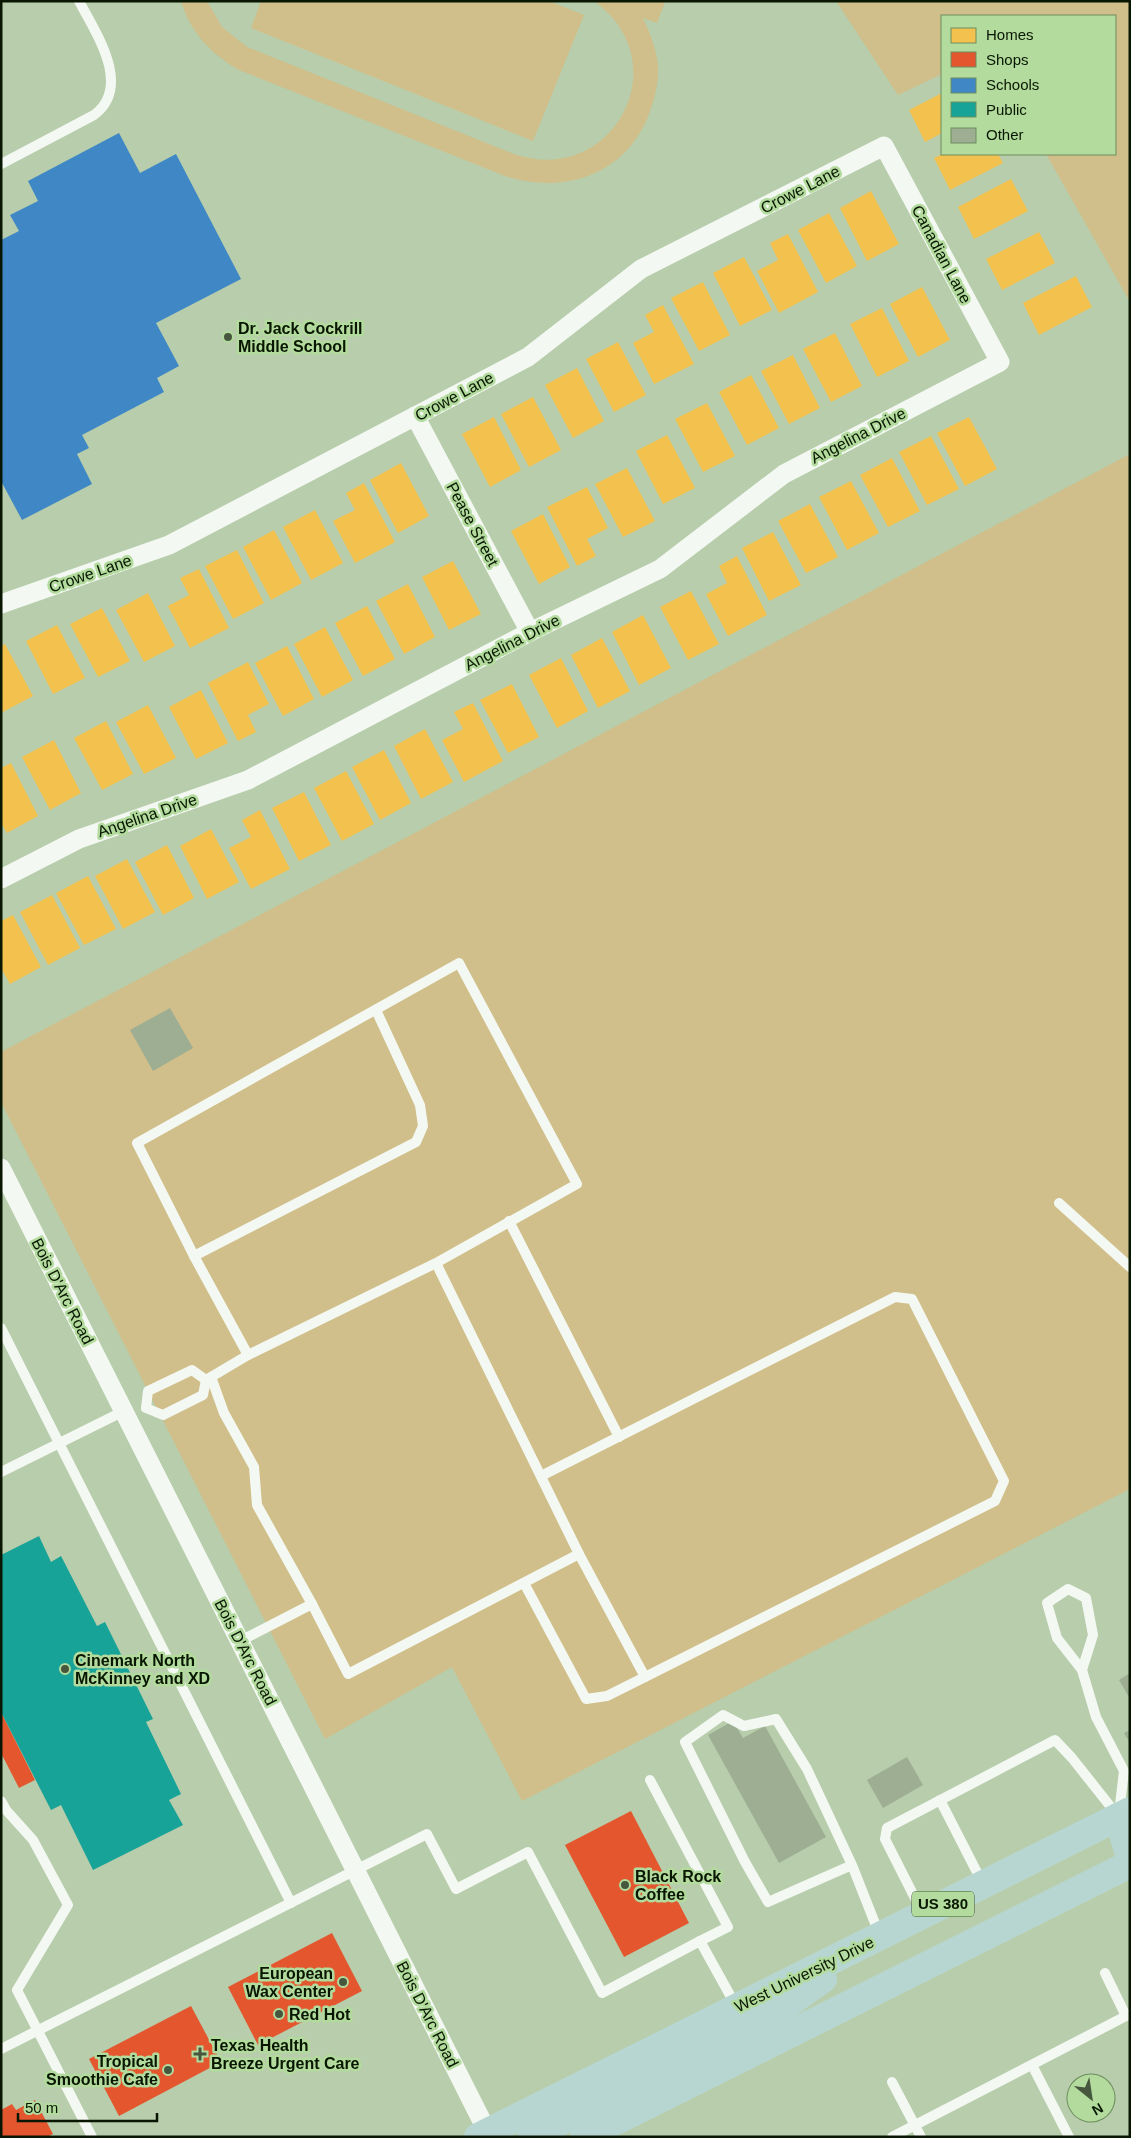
<svg xmlns="http://www.w3.org/2000/svg" width="1131" height="2138" viewBox="0 0 1131 2138" font-family="Arial,sans-serif">
<style>
.green{fill:#d0bf8a}
.homes{fill:#f2c14e}
.shops{fill:#e4572e}
.schools{fill:#3f88c5}
.public{fill:#17a398}
.building{fill:#9dae93}
.lines{fill:none;stroke-linecap:round;stroke-linejoin:round}
.lane{stroke:#f4f8f2;stroke-width:10}
.street{stroke:#f4f8f2;stroke-width:19}
.highway{stroke:#b8d6d1;stroke-width:28}
.poi-dot{fill:#46573d;stroke:#b2db9d;stroke-width:2}
.labels{text-anchor:middle;stroke-width:5;stroke-linejoin:round;paint-order:stroke}
.shield{fill:#b2db9d;stroke:#3c5230;stroke-width:1}
.shield-label{font-size:15px;font-weight:bold;fill:#091702}
.street-label{font-size:16px;fill:#091702;stroke:#b2db9d}
.poi-label{font-size:16px;font-weight:bold;fill:#091702;stroke:#b2db9d;text-anchor:start}
</style>
<rect width="100%" height="100%" fill="#b7cdab"/>
<g class="green">
<path d="M181,1H207L222,27L247,47L514,154C612,188 680,63 594,1L665,2L657,23L643,18C650,33 656,48 658,65C659,82 655,98 649,114C626,175 564,195 505,176L239,70C211,54 190,32 181,1Z"/>
<path d="M261,1H549L584,15L533,141L251,28Z"/>
<path d="M836,1H1130V302L1046,154H1115V16H942V74L898,95Z"/>
<path d="M1130,454V1489L522,1801L452,1667L325,1739L1,1102V1052Z"/>
</g>
<g class="homes">
<path d="M942,93V133L925,142L909,110Z"/>
<path d="M943,154H998L1003,163L950,190L934,158Z"/>
<path d="M1011,179L1028,211L974,239L958,207Z"/>
<path d="M871,191L899,244L867,261L840,208Z"/>
<path d="M829,213L857,266L826,283L798,230Z"/>
<path d="M1039,232L1055,263L1002,290L986,259Z"/>
<path d="M788,234L818,292L779,313L757,271L778,260L770,243Z"/>
<path d="M744,257L772,310L740,326L713,273Z"/>
<path d="M1076,276L1092,307L1039,335L1023,303Z"/>
<path d="M703,282L730,335L699,351L671,298Z"/>
<path d="M922,287L950,340L918,357L890,304Z"/>
<path d="M663,305L694,364L654,384L633,343L654,332L645,315Z"/>
<path d="M882,308L909,361L877,377L850,324Z"/>
<path d="M835,333L862,386L831,402L803,349Z"/>
<path d="M618,342L646,395L614,412L586,359Z"/>
<path d="M793,355L820,408L789,424L761,371Z"/>
<path d="M577,368L604,421L573,438L545,385Z"/>
<path d="M751,375L779,428L747,445L719,392Z"/>
<path d="M533,397L561,450L529,467L501,414Z"/>
<path d="M707,403L735,456L703,472L675,419Z"/>
<path d="M494,417L521,470L490,487L462,434Z"/>
<path d="M969,417L997,469L965,486L937,433Z"/>
<path d="M667,435L695,488L663,504L636,451Z"/>
<path d="M931,436L959,489L927,505L899,452Z"/>
<path d="M892,458L920,511L888,527L860,475Z"/>
<path d="M401,463L429,516L398,533L370,480Z"/>
<path d="M627,468L655,521L623,537L595,484Z"/>
<path d="M851,481L879,533L847,550L819,497Z"/>
<path d="M364,483L395,542L355,563L333,521L355,510L346,493Z"/>
<path d="M587,487L608,528L587,539L596,556L577,566L547,507Z"/>
<path d="M810,504L838,557L806,573L778,521Z"/>
<path d="M315,510L343,563L311,580L283,527Z"/>
<path d="M543,514L570,567L539,584L511,531Z"/>
<path d="M274,530L302,583L271,600L243,547Z"/>
<path d="M773,532L801,585L769,601L742,548Z"/>
<path d="M237,550L264,603L233,619L205,566Z"/>
<path d="M737,556L767,615L728,636L706,594L727,583L719,566Z"/>
<path d="M453,561L481,614L449,630L422,577Z"/>
<path d="M199,569L229,628L190,648L168,606L189,595L180,578Z"/>
<path d="M408,584L435,637L404,654L376,601Z"/>
<path d="M691,591L719,644L688,660L660,607Z"/>
<path d="M148,593L175,646L144,662L116,610Z"/>
<path d="M367,606L395,659L363,676L335,623Z"/>
<path d="M102,608L130,661L98,677L70,624Z"/>
<path d="M643,615L671,668L639,685L612,632Z"/>
<path d="M57,625L85,678L53,694L26,641Z"/>
<path d="M325,627L353,680L322,697L294,644Z"/>
<path d="M602,638L630,691L598,708L571,655Z"/>
<path d="M5,644L33,696L1,713V646Z"/>
<path d="M287,646L314,699L283,716L255,663Z"/>
<path d="M561,658L588,711L557,728L529,675Z"/>
<path d="M248,662L269,704L248,715L256,732L238,741L208,683Z"/>
<path d="M512,684L539,737L508,753L480,700Z"/>
<path d="M201,690L228,743L196,759L169,707Z"/>
<path d="M473,703L503,761L464,782L442,740L463,729L454,712Z"/>
<path d="M148,705L176,758L144,774L116,722Z"/>
<path d="M106,721L133,774L102,790L74,738Z"/>
<path d="M425,729L453,782L421,799L394,746Z"/>
<path d="M54,740L81,793L50,810L22,757Z"/>
<path d="M384,750L411,803L380,820L352,767Z"/>
<path d="M11,763L38,816L7,833L1,823V768Z"/>
<path d="M346,771L374,824L342,841L314,788Z"/>
<path d="M304,792L331,845L299,861L272,808Z"/>
<path d="M260,810L290,869L251,889L229,848L251,837L242,820Z"/>
<path d="M211,829L239,882L207,899L180,846Z"/>
<path d="M167,845L194,898L163,915L135,862Z"/>
<path d="M127,859L155,912L123,929L95,876Z"/>
<path d="M88,876L116,929L84,945L56,893Z"/>
<path d="M52,895L80,948L48,965L20,912Z"/>
<path d="M13,915L41,967L10,984L1,968V921Z"/>
</g>
<g class="shops">
<path d="M1,1712L35,1780L19,1788L1,1753Z"/>
<path d="M631,1811L689,1923L624,1957L565,1845Z"/>
<path d="M332,1933L362,1991L258,2045L228,1987Z"/>
<path d="M191,2006L221,2062L119,2116L89,2059Z"/>
<path d="M35,2100L53,2134L47,2137H1V2110L12,2104L16,2110Z"/>
</g>
<path class="schools" d="M119,133L140,173L176,154L241,279L156,323L179,366L157,378L164,392L82,435L89,448L77,454L92,484L22,520L1,481V240L19,231L10,215L38,201L28,181Z"/>
<path class="public" d="M39,1536L51,1562L61,1556L97,1626L105,1622L153,1719L146,1722L181,1794L169,1800L183,1825L93,1870L61,1805L51,1810L1,1712V1555Z"/>
<g class="building">
<path d="M170,1008L193,1048L153,1071L130,1030Z"/>
<path d="M1130,1673V1699L1119,1680Z"/>
<path d="M733,1721L743,1738L765,1726L826,1837L779,1863L708,1735Z"/>
<path d="M1130,1730V1743L1124,1733Z"/>
<path d="M907,1757L923,1785L883,1808L867,1780Z"/>
</g>
<g class="lines">
<g class="lane">
<path d="M1,164L94,115C133,86 95,32 79,1"/>
<path d="M1059,1203L1130,1267"/>
<path d="M509,1221L619,1437"/>
<path d="M194,1256L416,1142L423,1126L420,1105L376,1010"/>
<path d="M1,1328L291,1903"/>
<path d="M248,1355L211,1377L224,1413L254,1467L257,1505L312,1604"/>
<path d="M146,1408L163,1415L203,1395L206,1380L211,1377"/>
<path d="M146,1408L148,1391L192,1370L206,1380"/>
<path d="M1,1472L124,1411"/>
<path d="M541,1476L895,1297L912,1299L1004,1481L995,1501L645,1677L579,1554"/>
<path d="M524,1583L586,1699L607,1696L645,1677"/>
<path d="M240,1641L312,1604L348,1674L579,1554L436,1263L248,1355L194,1256L137,1143L459,963L577,1184L436,1263"/>
<path d="M1082,1670L1057,1638L1047,1603L1068,1589L1086,1598L1093,1635L1082,1670L1096,1717L1124,1771L1119,1813"/>
<path d="M650,1780L728,1927L700,1941L736,2006"/>
<path d="M940,1800L983,1884"/>
<path d="M1,1801L6,1810L33,1840L68,1905L17,1990L92,2137"/>
<path d="M852,1865L768,1902L745,1862L685,1742L723,1715L744,1726L776,1719L807,1769L852,1865L880,1936"/>
<path d="M923,1914L885,1839L887,1828L1055,1740L1072,1758L1118,1816"/>
<path d="M1105,1973L1126,2016"/>
<path d="M1,2049L427,1834L456,1889L528,1852L602,1993L700,1941"/>
<path d="M1032,2065L1069,2137"/>
<path d="M892,2082L921,2137"/>
<path d="M892,2137L1130,2014"/>
</g>
<g class="street">
<path d="M415,416L530,632"/>
<path d="M1,604L169,545L528,357L641,269L884,146L1000,362L784,474L660,569L530,632L248,780L79,839L1,879"/>
<path d="M1,1168L490,2137"/>
</g>
<g class="highway">
<path d="M1118,1817L1130,1858"/>
<path d="M478,2137L1130,1811"/>
<path d="M531,2137L779,2010L823,1979"/>
<path d="M584,2137L1130,1864"/>
</g>
</g>
<g class="poi-dot">
<circle cx="228" cy="337" r="5"/>
<circle cx="65" cy="1669" r="5"/>
<circle cx="625" cy="1885" r="5"/>
<circle cx="343" cy="1982" r="5"/>
<circle cx="279" cy="2014" r="5"/>
<path d="M197.5 2046.5h5v5h5v5h-5v5h-5v-5h-5v-5h5z"/>
<circle cx="168" cy="2070" r="5"/>
</g>
<g class="labels">
<rect class="shield" x="912" y="1891.5" width="62" height="25" rx="4"/>
<g class="shield-label">
<text x="943" y="1909">US 380</text>
</g>
<g class="street-label">
<text transform="translate(800 189) rotate(-27)" y="6">Crowe Lane</text>
<text transform="translate(942 254) rotate(62)" y="6">Canadian Lane</text>
<text transform="translate(454 396) rotate(-28)" y="6">Crowe Lane</text>
<text transform="translate(858 435) rotate(-27)" y="6">Angelina Drive</text>
<text transform="translate(473 524) rotate(62)" y="6">Pease Street</text>
<text transform="translate(90 573) rotate(-19)" y="6">Crowe Lane</text>
<text transform="translate(512 642) rotate(-27)" y="6">Angelina Drive</text>
<text transform="translate(147 815) rotate(-19)" y="6">Angelina Drive</text>
<text transform="translate(63 1291) rotate(63)" y="6">Bois D'Arc Road</text>
<text transform="translate(246 1652) rotate(63)" y="6">Bois D'Arc Road</text>
<text transform="translate(804 1974) rotate(-26)" y="6">West University Drive</text>
<text transform="translate(428 2014) rotate(63)" y="6">Bois D'Arc Road</text>
</g>
<g class="poi-label">
<text x="238" y="334">Dr. Jack Cockrill<tspan x="238" dy="18">Middle School</tspan></text>
<text x="75" y="1666">Cinemark North<tspan x="75" dy="18">McKinney and XD</tspan></text>
<text x="635" y="1882">Black Rock<tspan x="635" dy="18">Coffee</tspan></text>
<text x="333" y="1979" text-anchor="end">European<tspan x="333" dy="18">Wax Center</tspan></text>
<text x="289" y="2020">Red Hot</text>
<text x="211" y="2051">Texas Health<tspan x="211" dy="18">Breeze Urgent Care</tspan></text>
<text x="158" y="2067" text-anchor="end">Tropical<tspan x="158" dy="18">Smoothie Cafe</tspan></text>
</g>
</g>
<rect width="1131" height="2138" fill="none" stroke="#091702" stroke-width="5"/>
<rect x="941" y="15" width="175" height="140" fill="#b2db9d" stroke="#6e8d5f"/>
<rect x="951" y="28" width="25" height="15" fill="#f2c14e" stroke="#6e8d5f"/>
<text x="986" y="40" font-size="15" fill="#091702">Homes</text>
<rect x="951" y="52" width="25" height="15" fill="#e4572e" stroke="#6e8d5f"/>
<text x="986" y="65" font-size="15" fill="#091702">Shops</text>
<rect x="951" y="78" width="25" height="15" fill="#3f88c5" stroke="#6e8d5f"/>
<text x="986" y="90" font-size="15" fill="#091702">Schools</text>
<rect x="951" y="102" width="25" height="15" fill="#17a398" stroke="#6e8d5f"/>
<text x="986" y="115" font-size="15" fill="#091702">Public</text>
<rect x="951" y="128" width="25" height="15" fill="#9dae93" stroke="#6e8d5f"/>
<text x="986" y="140" font-size="15" fill="#091702">Other</text>
<g transform="translate(1091 2098) rotate(150)"><circle r="24" fill="#b2db9d" stroke="#6e8d5f"/>
<path d="M0-4L9 19L0 12L-9 19Z" fill="#46573d"/>
<text y="-8" font-size="14" font-weight="bold" text-anchor="middle" fill="#091702">N</text>
</g>
<path d="M18 2113v8h139v-8" fill="none" stroke="#091702" stroke-width="2.5"/>
<text x="25" y="2113" font-size="15" fill="#091702" stroke="#b2db9d" stroke-width="4" paint-order="stroke">50 m</text>
</svg>
